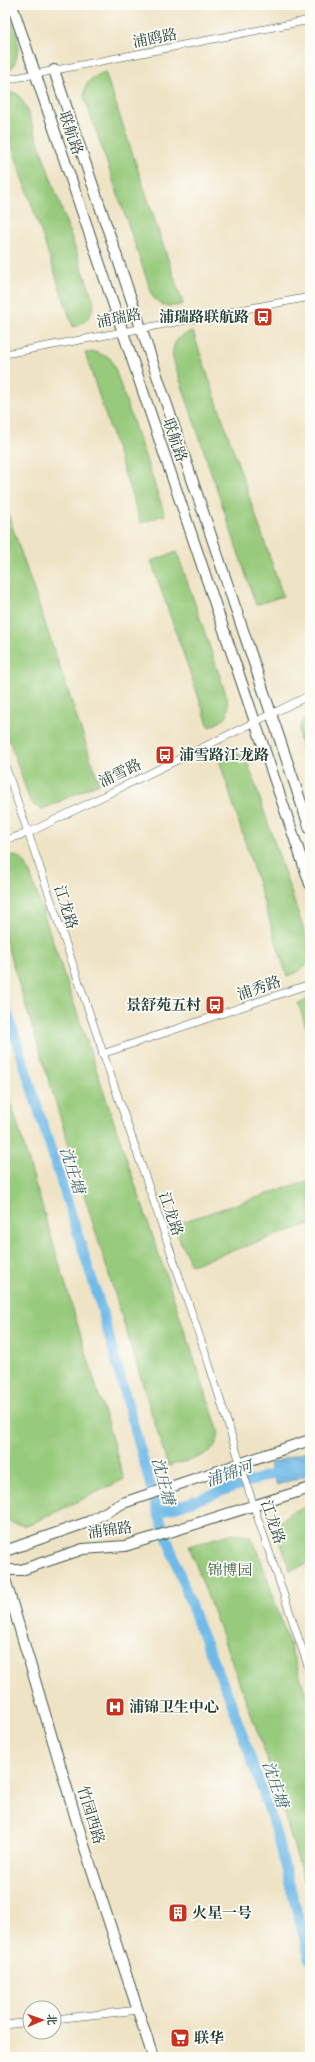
<svg xmlns="http://www.w3.org/2000/svg" width="315" height="2062" viewBox="0 0 315 2062" font-family="'Gentium Book Plus','Noto Serif SC',serif">
<style>
.park{fill:#97ca7b;stroke:#5b8458}
.water{fill:url(#water-rules);stroke:#477c8e}
.lines{fill:none;stroke-linecap:round;stroke-linejoin:round}
.canal{stroke:#6fbae8;stroke-width:10}
.street-casing{stroke:#3e564a;stroke-width:8}
.secondary-casing{stroke:#3e564a;stroke-width:12}
.street{stroke:#fff;stroke-width:7}
.secondary{stroke:#fff;stroke-width:10}
.labels{text-anchor:middle;stroke-width:3.5;stroke-linejoin:round;paint-order:stroke}
.street-label{font-size:15px;fill:#1f3d34;stroke:#fdfcf7}
.poi-label{font-size:15px;font-weight:bold;fill:#1f3d34;stroke:#fdfcf7;text-anchor:start}
.park-label{font-size:15px;fill:#3d6046;stroke:#fdfcf7}
.water-label{font-size:16px;font-style:italic;fill:#37626a;stroke:#fdfcf7}
</style>
<defs>
<pattern id="water-rules" width="6" height="5" patternUnits="userSpaceOnUse"><rect width="6" height="5" fill="#6fbae8"/><path d="M0 2.5h6" fill="none" stroke="#5b98bd"/></pattern>
</defs>
<rect width="100%" height="100%" fill="#fdfcf7"/>
<filter id="ink" filterUnits="userSpaceOnUse"><feTurbulence type="fractalNoise" baseFrequency=".025" numOctaves="2"/><feDisplacementMap in="SourceGraphic" scale="8" xChannelSelector="R" yChannelSelector="G"/><feConvolveMatrix kernelMatrix="1 2 1 2 8 2 1 2 1" color-interpolation-filters="sRGB"/></filter>
<filter id="wash" filterUnits="userSpaceOnUse"><feTurbulence type="fractalNoise" baseFrequency=".012" numOctaves="4" result="noise"/><feDisplacementMap in="SourceGraphic" scale="16" xChannelSelector="R" yChannelSelector="G"/><feGaussianBlur stdDeviation="0.9" result="paint"/><feColorMatrix in="noise" values="0 0 0 0 0 0 0 0 0 0 0 0 0 0 0 0 0 1.4 0 .05"/><feComposite in="paint" operator="in"/></filter>
<g filter="url(#wash)">
<rect width="100%" height="100%" fill="#efe3c5"/>
<g class="park">
<path d="M5,5H7C14,26 24,46 13,67L5,72Z"/>
<path d="M105,72L183,304C172,308 161,307 153,297L84,96C85,81 92,77 105,72Z"/>
<path d="M5,92L18,94L26,107L94,302C92,317 87,322 73,327L5,125Z"/>
<path d="M193,332L283,596L256,605L173,359C171,344 178,334 193,332Z"/>
<path d="M95,352L110,358L114,366L165,515L141,523L85,353Z"/>
<path d="M5,505L99,783L43,809C35,807 32,804 29,798L5,728Z"/>
<path d="M177,552L227,697C230,717 227,719 209,727L151,561Z"/>
<path d="M310,712V770C303,750 290,729 310,712Z"/>
<path d="M229,752C239,752 244,757 249,766L310,949V962L296,973L287,976L218,756Z"/>
<path d="M5,855C17,854 25,860 29,871L218,1429C222,1457 188,1460 168,1466L5,939Z"/>
<path d="M310,999V1038L298,1003Z"/>
<path d="M5,1083L124,1479L27,1526L8,1522L5,1512Z"/>
<path d="M310,1180V1224L191,1265L173,1225Z"/>
<path d="M310,1506V1563L290,1570L279,1539L278,1524L291,1512Z"/>
<path d="M230,1534L250,1536L258,1551L310,1706V1900L266,1755L189,1546Z"/>
</g>
<path class="water" d="M310,1450V1474L277,1485L269,1464Z"/>
<g class="lines">
<g class="canal">
<path d="M5,1005L101,1307L158,1513L199,1627L230,1699L272,1819L310,1960"/>
<path d="M158,1513L310,1461"/>
</g>
</g>
</g>
<g filter="url(#ink)">
<g class="lines">
<defs>
<g id="street">
<path d="M5,80L310,20"/>
<path d="M5,354L310,297"/>
<path d="M5,765L209,1364L254,1507L310,1672"/>
<path d="M5,840L28,833L310,695"/>
<path d="M102,1054L310,984"/>
<path d="M54,2019L139,2010"/>
<path d="M5,2025L30,2022"/>
</g>
<g id="secondary">
<path d="M12,5L310,884"/>
<path d="M54,70L310,829"/>
<path d="M5,1551L88,1522L123,1503L310,1440"/>
<path d="M5,1570H21L83,1549L125,1546L310,1488"/>
<path d="M5,1579L82,1839L153,2057"/>
</g>
</defs>
<use href="#street" class="street-casing"/>
<use href="#secondary" class="secondary-casing"/>
<use href="#street" class="street"/>
<use href="#secondary" class="secondary"/>
</g>
</g>
<defs>
<symbol id="bus-square" viewBox="-11 -11 22 22"><rect x="-9" y="-9" width="18" height="18" rx="4" fill="#c8321e" stroke="#fdfcf7"/><path d="M-5-6H5V4H4V6H2V4H-2V6H-4V4H-5ZM-3.5-4V0h7V-4ZM-3.5 1.2v1.5H-2V1.2ZM2 1.2v1.5H3.5V1.2Z" fill="#fff"/></symbol>
<symbol id="hospital-square" viewBox="-11 -11 22 22"><rect x="-9" y="-9" width="18" height="18" rx="4" fill="#c8321e" stroke="#fdfcf7"/><path d="M-5-5h3v3.5h4V-5h3V5h-3V1.5h-4V5h-3Z" fill="#fff"/></symbol>
<symbol id="building-square" viewBox="-11 -11 22 22"><rect x="-9" y="-9" width="18" height="18" rx="4" fill="#c8321e" stroke="#fdfcf7"/><path d="M-4-6H4V6H1V3H-1V6H-4ZM-2.5-4.3h1.7v1.8h-1.7ZM.8-4.3h1.7v1.8H.8ZM-2.5-1h1.7V.8h-1.7ZM.8-1h1.7V.8H.8Z" fill="#fff"/></symbol>
<symbol id="supermarket-square" viewBox="-11 -11 22 22"><rect x="-9" y="-9" width="18" height="18" rx="4" fill="#c8321e" stroke="#fdfcf7"/><path d="M-6-5.5h2.5l.6 2H6L4.5 2H-2.5L-4.4-4H-6ZM-1.5 3.2a1.3 1.3 0 1 0 .1 0ZM3 3.2a1.3 1.3 0 1 0 .1 0Z" fill="#fff"/></symbol>
</defs>
<g fill-rule="evenodd">
<use href="#bus-square" x="252" y="306" width="22" height="22"/>
<use href="#bus-square" x="154" y="744" width="22" height="22"/>
<use href="#bus-square" x="204" y="994" width="22" height="22"/>
<use href="#hospital-square" x="104" y="1696" width="22" height="22"/>
<use href="#building-square" x="167" y="1902" width="22" height="22"/>
<use href="#supermarket-square" x="169" y="2027" width="22" height="22"/>
</g>
<g class="labels">
<g class="street-label">
<text transform="translate(155 38) rotate(-11)" y="5">浦鸥路</text>
<text transform="translate(71 133) rotate(71)" y="5">联航路</text>
<text transform="translate(119 318) rotate(-11)" y="5">浦瑞路</text>
<text transform="translate(175 440) rotate(71)" y="5">联航路</text>
<text transform="translate(120 773) rotate(-26)" y="5">浦雪路</text>
<text transform="translate(66 907) rotate(72)" y="5">江龙路</text>
<text transform="translate(259 988) rotate(-19)" y="5">浦秀路</text>
<text transform="translate(171 1214) rotate(71)" y="5">江龙路</text>
<text transform="translate(273 1522) rotate(71)" y="5">江龙路</text>
<text transform="translate(110 1530) rotate(-8)" y="5">浦锦路</text>
<text transform="translate(91 1815) rotate(73)" y="5">竹园西路</text>
</g>
<g class="poi-label">
<text x="249" y="322" text-anchor="end">浦瑞路联航路</text>
<text x="179" y="760">浦雪路江龙路</text>
<text x="201" y="1010" text-anchor="end">景舒苑五村</text>
<text x="129" y="1712">浦锦卫生中心</text>
<text x="192" y="1918">火星一号</text>
<text x="194" y="2043">联华</text>
</g>
<g class="park-label">
<text x="230" y="1575">锦博园</text>
</g>
<g class="water-label">
<text transform="translate(73 1170) rotate(72)" y="6">沈庄塘</text>
<text transform="translate(229 1473) rotate(-19)" y="6">浦锦河</text>
<text transform="translate(164 1481) rotate(75)" y="6">沈庄塘</text>
<text transform="translate(276 1784) rotate(71)" y="6">沈庄塘</text>
</g>
</g>
<rect width="315" height="2062" fill="none" stroke="#fdfcf7" stroke-width="20"/>
<g transform="translate(42 2020) rotate(88)"><circle r="19" fill="#fdfcf7" stroke="#a4b0a9"/>
<path d="M0-3L7 15L0 10L-7 15Z" fill="#c8321e"/>
<text y="-6" font-size="11" font-weight="bold" text-anchor="middle" fill="#1f3d34">北</text>
</g>
</svg>
